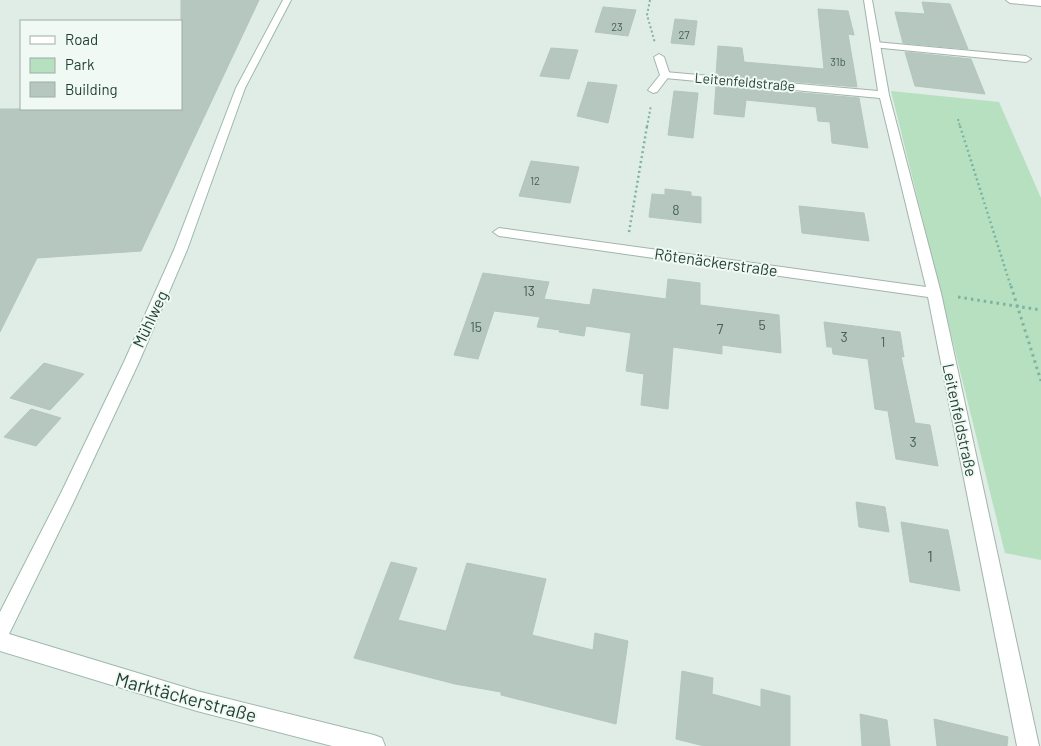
<svg xmlns="http://www.w3.org/2000/svg" width="1041" height="746" viewBox="0 0 1041 746" font-family="Barlow,sans-serif">
<style>
.green{fill:#b7e0c0}
.building{fill:#b5c7bf;stroke:#b2c7bd}
.lines{fill:none;stroke-linecap:round;stroke-linejoin:round}
.lane-casing{stroke:#a2b4ad;stroke-width:2}
.street-casing{stroke:#a2b4ad;stroke-width:2}
.secondary-casing{stroke:#9db9ae;stroke-width:2}
.path-far2{stroke:#7db3a0;stroke-width:2;stroke-dasharray:2 2.5;stroke-linecap:butt}
.path-far1{stroke:#7db3a0;stroke-width:2.5;stroke-dasharray:2 3;stroke-linecap:butt}
.path{stroke:#7db3a0;stroke-width:3;stroke-dasharray:2.5 4;stroke-linecap:butt}
.lane{fill:#fff;fill-rule:evenodd}
.street{fill:#fff;fill-rule:evenodd}
.secondary{fill:#fff;fill-rule:evenodd}
.labels{text-anchor:middle;stroke-width:4;stroke-linejoin:round;paint-order:stroke}
.far-number-label{font-size:11px;fill:#446058}
.far-street-label{font-size:14px;fill:#1f3e35;stroke:#f1f9f4}
.number-label{font-size:14px;fill:#446058}
.street-label{font-size:16px;fill:#1f3e35;stroke:#f1f9f4}
.near-number-label{font-size:16px;fill:#446058}
.near-street-label{font-size:19px;fill:#1f3e35;stroke:#f1f9f4}
</style>
<rect width="100%" height="100%" fill="#e0ece6"/>
<path class="green" d="M891,91L999,102L1041,198V560L1005,553Z"/>
<g class="building">
<path d="M181,0H259L141,251L37,258L0,332V109H181Z"/>
<path d="M922,2L950,4L968,49L903,43L895,12L925,14Z"/>
<path d="M603,7L636,10L628,36L595,32Z"/>
<path d="M818,9L848,11L854,35L848,34L857,87L716,75L718,46L742,48L744,62L824,69Z"/>
<path d="M675,19L697,21L694,45L671,43Z"/>
<path d="M551,48L578,50L569,79L540,76Z"/>
<path d="M905,52L971,59L985,94L915,86Z"/>
<path d="M588,82L617,85L608,123L577,116Z"/>
<path d="M716,85L859,98L868,148L832,143L830,122L818,121L816,107L746,100L744,117L714,114Z"/>
<path d="M674,91L698,93L693,138L668,135Z"/>
<path d="M531,161L579,167L570,203L519,196Z"/>
<path d="M665,189L691,192V196L701,197V223L649,217L652,194L665,195Z"/>
<path d="M799,206L864,213L869,241L802,233Z"/>
<path d="M483,273L549,282L544,299L590,305L593,289L666,299L668,279L700,283V305L779,315L781,353L722,345V354L673,347L668,409L641,405L644,374L626,371L631,333L586,326L584,336L559,332L560,330L537,327L540,317L494,311L478,359L454,355Z"/>
<path d="M824,322L900,332L904,357L901,356L915,423L930,425L938,466L896,459L888,411L875,409L868,359L833,354L832,347H827Z"/>
<path d="M44,363L84,374L50,410L10,398Z"/>
<path d="M31,409L61,418L36,446L4,437Z"/>
<path d="M856,502L885,507L889,532L859,527Z"/>
<path d="M901,522L948,530L960,591L910,582Z"/>
<path d="M391,562L417,568L398,620L446,631L467,563L546,579L532,635L593,650L595,633L628,641L616,724L501,695V692L455,684L354,658Z"/>
<path d="M682,671L713,678L712,694L761,707V689L790,696V746H704L676,739Z"/>
<path d="M860,714L887,720L890,746H862Z"/>
<path d="M934,719L1008,737L1007,746H937Z"/>
</g>
<g class="lines">
<defs>
<g id="lane">
<path d="M875,42L1026,56L1031,59L1026,62L872,47V43Z"/>
<path d="M659,54L664,57L670,75L657,92L653,93L648,90L660,75L654,57Z"/>
</g>
<g id="street">
<path d="M864,0H872L889,95L941,293L1039,746H1017L928,297L499,236L493,232L499,228L926,287L880,98L665,78L660,75L665,72L878,91Z"/>
<path d="M1006,0H1041V6L1010,3Z"/>
</g>
<path id="secondary" d="M283,0H291L245,88L187,250L139,362L73,503L9,634L197,691L374,735L382,738L385,746H332L197,711L0,651V612L61,493L124,362L174,250L236,88Z"/>
</defs>
<use href="#lane" class="lane-casing"/>
<use href="#street" class="street-casing"/>
<use href="#secondary" class="secondary-casing"/>
<g class="path-far2">
<path d="M650,0L647,15L655,43"/>
<path d="M958,119L960,127"/>
<path d="M647,127L651,105"/>
</g>
<g class="path-far1">
<path d="M960,126L1011,287"/>
<path d="M629,232L647,126"/>
</g>
<g class="path">
<path d="M1011,286L1041,381"/>
<path d="M958,297L1041,310"/>
</g>
<use href="#lane" class="lane"/>
<use href="#street" class="street"/>
<use href="#secondary" class="secondary"/>
</g>
<g class="labels">
<g class="far-number-label">
<text x="617" y="31">23</text>
<text x="684" y="39">27</text>
<text x="838" y="66">31b</text>
<text x="535" y="185">12</text>
</g>
<g class="far-street-label">
<text transform="translate(745 82) rotate(5)" y="5">Leitenfeldstraße</text>
</g>
<g class="number-label">
<text x="676" y="215">8</text>
<text x="529" y="296">13</text>
<text x="762" y="330">5</text>
<text x="476" y="332">15</text>
<text x="720" y="334">7</text>
<text x="844" y="342">3</text>
<text x="883" y="347">1</text>
<text x="913" y="447">3</text>
</g>
<g class="street-label">
<text transform="translate(716 262) rotate(8)" y="6">Rötenäckerstraße</text>
<text transform="translate(150 319) rotate(-65)" y="6">Mühlweg</text>
<text transform="translate(960 420) rotate(78)" y="6">Leitenfeldstraße</text>
</g>
<g class="near-number-label">
<text x="930" y="562">1</text>
</g>
<g class="near-street-label">
<text transform="translate(186 697) rotate(15)" y="7">Marktäckerstraße</text>
</g>
</g>
<rect x="20" y="20" width="162" height="90" fill="#f1f9f4" stroke="#9daea8"/>
<rect x="30" y="36" width="25" height="8" fill="#ffffff" stroke="#9daea8"/>
<text x="65" y="45" font-size="15" fill="#1f3e35">Road</text>
<rect x="30" y="58" width="25" height="15" fill="#b7e0c0" stroke="#9daea8"/>
<text x="65" y="70" font-size="15" fill="#1f3e35">Park</text>
<rect x="30" y="82" width="25" height="15" fill="#b5c7bf" stroke="#9daea8"/>
<text x="65" y="95" font-size="15" fill="#1f3e35">Building</text>
</svg>
